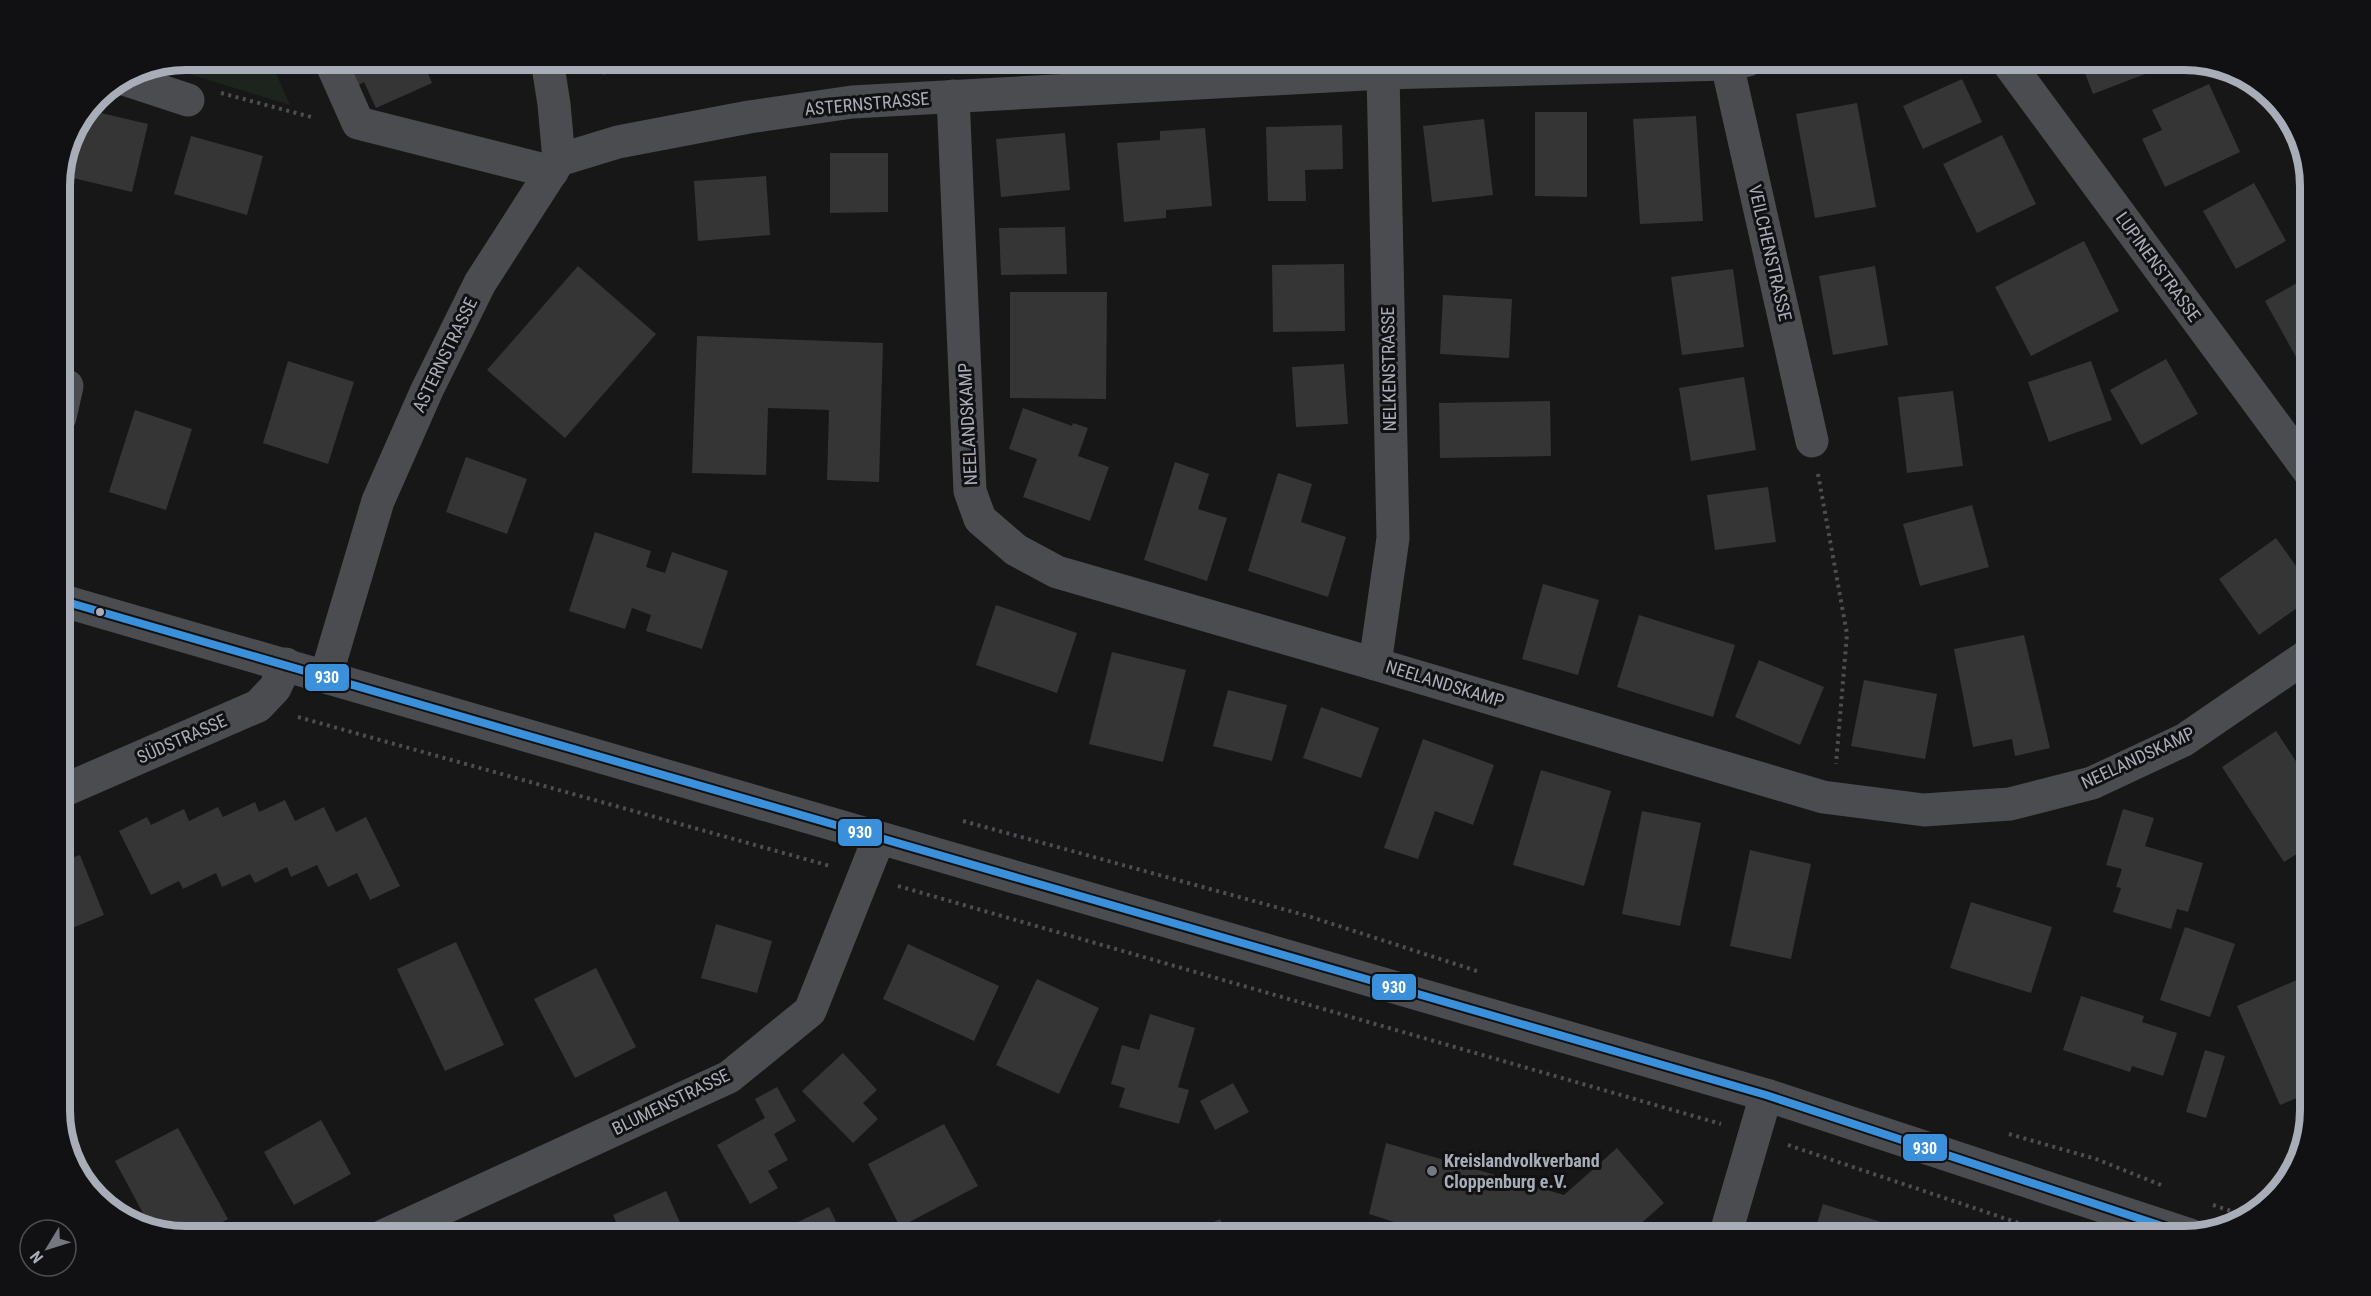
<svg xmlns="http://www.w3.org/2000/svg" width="2371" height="1296" viewBox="0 0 2371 1296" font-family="'Roboto Condensed',sans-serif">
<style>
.green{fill:#1d241e}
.building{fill:#353536}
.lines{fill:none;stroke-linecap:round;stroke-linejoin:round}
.path{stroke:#4d4e52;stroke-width:4;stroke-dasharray:3 4.5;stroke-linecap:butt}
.minor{stroke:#4b4c50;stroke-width:33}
.bus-1-casing{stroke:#111113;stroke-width:12}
.bus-1{stroke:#3a90db;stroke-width:8}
.bus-dot{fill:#a8adb8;stroke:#111113;stroke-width:2}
.poi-dot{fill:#757880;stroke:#111113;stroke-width:2}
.labels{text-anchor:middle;stroke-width:6;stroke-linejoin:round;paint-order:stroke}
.street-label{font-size:18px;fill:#a8adb8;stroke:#111113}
.poi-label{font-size:18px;font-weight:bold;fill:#a8adb8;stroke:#111113;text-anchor:start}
.rim{fill:none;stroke:#a8adb8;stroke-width:8}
.line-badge{stroke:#111113;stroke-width:2}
.badge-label{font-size:16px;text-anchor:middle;font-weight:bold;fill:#fff}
</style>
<rect width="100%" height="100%" fill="#171717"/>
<path class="green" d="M186,60H270L290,105L159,65Z"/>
<g class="building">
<path d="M345,60H422L432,83L376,108L364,82L357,86Z"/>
<path d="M598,60H652V61L603,75Z"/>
<path d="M2080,60H2149L2153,71L2093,94Z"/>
<path d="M1962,79L1982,122L1923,149L1903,106Z"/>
<path d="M2209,84L2240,152L2165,187L2142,139L2162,130L2152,110Z"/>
<path d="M1857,103L1876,207L1815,218L1796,114Z"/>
<path d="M88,110L148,124L132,192L73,178L60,227V178L70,137Z"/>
<path d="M1535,112H1587V197L1535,196Z"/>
<path d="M1696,116L1703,221L1640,224L1633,119Z"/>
<path d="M1484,119L1493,195L1432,202L1423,126Z"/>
<path d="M1342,125L1343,169L1305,170L1306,201H1268L1266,127Z"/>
<path d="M1205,128L1212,206L1166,210V218L1124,222L1117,143L1160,140V131Z"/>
<path d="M1065,133L1070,190L1001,197L996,139Z"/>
<path d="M2002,135L2036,204L1977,233L1943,164Z"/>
<path d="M191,136L263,156L247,215L174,194Z"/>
<path d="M830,153H888V212L830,213Z"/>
<path d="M766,176L770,235L698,241L694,181Z"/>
<path d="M2254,183L2286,241L2236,269L2203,211Z"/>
<path d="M1065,227L1067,274L1001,275L999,228Z"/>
<path d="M2084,241L2119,311L2031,356L1995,287Z"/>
<path d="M1344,264L1345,331L1273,332L1272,265Z"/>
<path d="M578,266L656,334L565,438L487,370Z"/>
<path d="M1875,266L1888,345L1833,355L1819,276Z"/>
<path d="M1733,269L1744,347L1682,355L1671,277Z"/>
<path d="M2311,275V360L2301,366L2265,301Z"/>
<path d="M1010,292H1107L1106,399L1010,398Z"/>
<path d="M1443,295L1512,299L1509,358L1440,354Z"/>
<path d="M697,336L883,343L879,482L827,480L829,410L768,408L766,475L692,473Z"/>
<path d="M2166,359L2198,414L2141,445L2110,390Z"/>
<path d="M288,361L354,382L328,464L263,443Z"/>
<path d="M2091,361L2112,420L2049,442L2028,382Z"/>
<path d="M1344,364L1348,424L1296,427L1292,367Z"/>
<path d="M1744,377L1756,450L1691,461L1679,388Z"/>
<path d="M1953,391L1963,466L1907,473L1898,397Z"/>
<path d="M1550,401L1551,456L1440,458L1439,403Z"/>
<path d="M1023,408L1072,426L1073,423L1088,428L1078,456L1109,467L1090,521L1023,497L1037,459L1009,449Z"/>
<path d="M135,410L192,429L166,510L109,492Z"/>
<path d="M466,457L527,479L507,534L446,512Z"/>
<path d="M1175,462L1209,474L1198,509L1227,518L1207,581L1144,560Z"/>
<path d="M1278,473L1312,484L1301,522L1346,537L1328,597L1248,571Z"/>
<path d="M1768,487L1776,542L1715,550L1707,495Z"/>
<path d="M1972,505L1989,567L1920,586L1903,524Z"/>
<path d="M595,532L651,551L646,567L665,573L672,552L728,571L702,649L646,631L651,615L632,608L625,629L569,611Z"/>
<path d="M2276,538L2311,587V598L2259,635L2219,579Z"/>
<path d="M1543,584L1599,600L1578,675L1522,659Z"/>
<path d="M996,605L1077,633L1057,693L976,665Z"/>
<path d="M1639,615L1735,645L1713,717L1617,687Z"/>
<path d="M2024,635L2050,748L2015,756L2012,739L1973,747L1954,649Z"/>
<path d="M1112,652L1186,670L1163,762L1089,744Z"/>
<path d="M1759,660L1824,687L1800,745L1735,717Z"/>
<path d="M1864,680L1937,694L1925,759L1851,746Z"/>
<path d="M1228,690L1287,705L1272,761L1213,746Z"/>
<path d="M1321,707L1379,728L1361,778L1303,758Z"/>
<path d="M2276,731L2311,784V845L2284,862L2222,767Z"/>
<path d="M1423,739L1494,765L1473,825L1435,811L1418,859L1384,848Z"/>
<path d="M1541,770L1611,791L1584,886L1513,865Z"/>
<path d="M285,800L295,821L324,807L336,832L366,817L400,886L370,900L357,873L328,887L317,865L291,877L287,867L255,883L250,874L222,887L216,873L183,889L179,881L151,895L119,831L147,817L151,825L184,809L189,821L218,807L223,817L255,802L259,812Z"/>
<path d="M2123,809L2154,818L2145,846L2203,863L2188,912L2177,909L2171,929L2113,912L2121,888L2116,887L2122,869L2106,865Z"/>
<path d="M1642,811L1701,823L1680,926L1622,914Z"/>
<path d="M1750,850L1811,864L1791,959L1730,946Z"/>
<path d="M80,855L104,915L60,933V862Z"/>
<path d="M1971,902L2052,927L2031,993L1950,968Z"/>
<path d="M716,924L772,941L757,993L701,978Z"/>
<path d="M2185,927L2235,944L2210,1017L2160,1000Z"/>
<path d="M456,942L504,1045L445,1071L397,969Z"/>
<path d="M908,944L999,986L974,1041L883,999Z"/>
<path d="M596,968L636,1047L575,1078L534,999Z"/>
<path d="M1037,979L1099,1008L1059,1094L996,1065Z"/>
<path d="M2299,979L2311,1005V1092L2280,1105L2237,1006Z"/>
<path d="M2081,996L2144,1016L2142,1022L2177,1033L2163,1076L2132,1066L2130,1072L2063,1050Z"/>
<path d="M1150,1014L1195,1028L1178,1087L1189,1090L1179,1124L1119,1107L1125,1088L1111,1084L1122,1045L1139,1050Z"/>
<path d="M2205,1050L2225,1056L2206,1118L2186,1112Z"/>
<path d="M843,1053L877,1090L863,1103L878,1119L853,1143L802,1091Z"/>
<path d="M1233,1083L1249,1112L1215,1130L1200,1101Z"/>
<path d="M777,1087L796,1121L774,1134L788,1160L768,1171L778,1188L750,1204L717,1145L765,1118L755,1099Z"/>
<path d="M321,1120L351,1174L294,1205L264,1152Z"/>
<path d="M944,1124L978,1186L900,1227L868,1164Z"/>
<path d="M178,1128L228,1219L197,1236H186L151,1228L115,1161Z"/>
<path d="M1386,1143L1564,1195L1617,1148L1664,1203L1627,1236H1438L1369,1214Z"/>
<path d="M666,1191L686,1236H622L613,1215Z"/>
<path d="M1823,1204L1894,1226L1891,1236H1813Z"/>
<path d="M829,1207L843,1236H769Z"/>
<path d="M1220,1219L1229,1236H1185Z"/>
</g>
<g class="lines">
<g class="path">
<path d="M221,93L315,118"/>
<path d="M1818,474L1847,634L1836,764"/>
<path d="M298,717L830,866"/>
<path d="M963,821L1308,916L1477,971"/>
<path d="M898,886L1721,1124"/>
<path d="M2009,1134L2096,1159L2161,1185"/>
<path d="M1788,1145L2057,1236"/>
<path d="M2213,1205L2249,1217"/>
</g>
<g class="minor">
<path d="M330,60L358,123L552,172"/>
<path d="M547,60L554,104L559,160"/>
<path d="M2006,60L2311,474"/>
<path d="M1727,64L1812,441"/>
<path d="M124,79L188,100"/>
<path d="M953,96L970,491L980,519L1016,550L1057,572L1375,664L1823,797L1924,810L2010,804L2092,783L2184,740L2311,653"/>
<path d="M60,417L67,386"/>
<path d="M60,600L1766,1095L2190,1235"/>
<path d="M1375,664L1393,538L1383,73"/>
<path d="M326,676L378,501L427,390L480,283L559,160L618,142L749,117L852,102L1383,73L1727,64L1748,60"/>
<path d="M60,792L258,706L275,688L286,664"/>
<path d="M383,1236L729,1077L810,1011L879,838"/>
<path d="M1725,1236L1766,1095"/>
</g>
<defs>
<path id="bus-1" d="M60,600L1766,1095L2189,1235"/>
</defs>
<use href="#bus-1" class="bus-1-casing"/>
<use href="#bus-1" class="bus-1"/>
</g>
<circle class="bus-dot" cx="100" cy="612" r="5"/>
<circle class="poi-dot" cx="1432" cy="1171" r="6"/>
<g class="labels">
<g class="street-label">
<text transform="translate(867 104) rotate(-5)" y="6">ASTERNSTRASSE</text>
<text transform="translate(1770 253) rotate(77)" y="6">VEILCHENSTRASSE</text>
<text transform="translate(2158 267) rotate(54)" y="6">LUPINENSTRASSE</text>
<text transform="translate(445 355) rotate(-64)" y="6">ASTERNSTRASSE</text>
<text transform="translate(1389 369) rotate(-91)" y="6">NELKENSTRASSE</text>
<text transform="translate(968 424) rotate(-93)" y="6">NEELANDSKAMP</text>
<text transform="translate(1445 684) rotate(17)" y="6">NEELANDSKAMP</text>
<text transform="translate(182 739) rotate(-24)" y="6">SÜDSTRASSE</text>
<text transform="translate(2138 758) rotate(-25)" y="6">NEELANDSKAMP</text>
<text transform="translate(671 1102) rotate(-26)" y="6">BLUMENSTRASSE</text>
</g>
<g class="poi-label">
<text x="1444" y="1167">Kreislandvolkverband<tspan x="1444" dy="21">Cloppenburg e.V.</tspan></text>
</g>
</g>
<path d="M0 0H2371V1296H0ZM186 70H2184A116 116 0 0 1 2300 186V1110A116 116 0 0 1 2184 1226H186A116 116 0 0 1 70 1110V186A116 116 0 0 1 186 70Z" fill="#111113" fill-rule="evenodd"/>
<path class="rim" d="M186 70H2184A116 116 0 0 1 2300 186V1110A116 116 0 0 1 2184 1226H186A116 116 0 0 1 70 1110V186A116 116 0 0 1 186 70Z"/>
<g class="line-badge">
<rect x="304" y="663" width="46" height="29" rx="6" fill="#3a90db"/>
<rect x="837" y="818" width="46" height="29" rx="6" fill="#3a90db"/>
<rect x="1371" y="973" width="46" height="28" rx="6" fill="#3a90db"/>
<rect x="1902" y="1133" width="46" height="29" rx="6" fill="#3a90db"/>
</g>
<g class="badge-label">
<text x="327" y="683">930</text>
<text x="860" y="838">930</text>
<text x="1394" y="993">930</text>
<text x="1925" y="1154">930</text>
</g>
<g transform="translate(48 1248) rotate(232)"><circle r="28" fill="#111113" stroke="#4d4f55" stroke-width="1.5"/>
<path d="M0-4.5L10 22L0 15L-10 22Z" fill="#757880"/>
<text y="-9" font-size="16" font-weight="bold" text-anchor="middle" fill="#a8adb8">N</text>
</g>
</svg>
